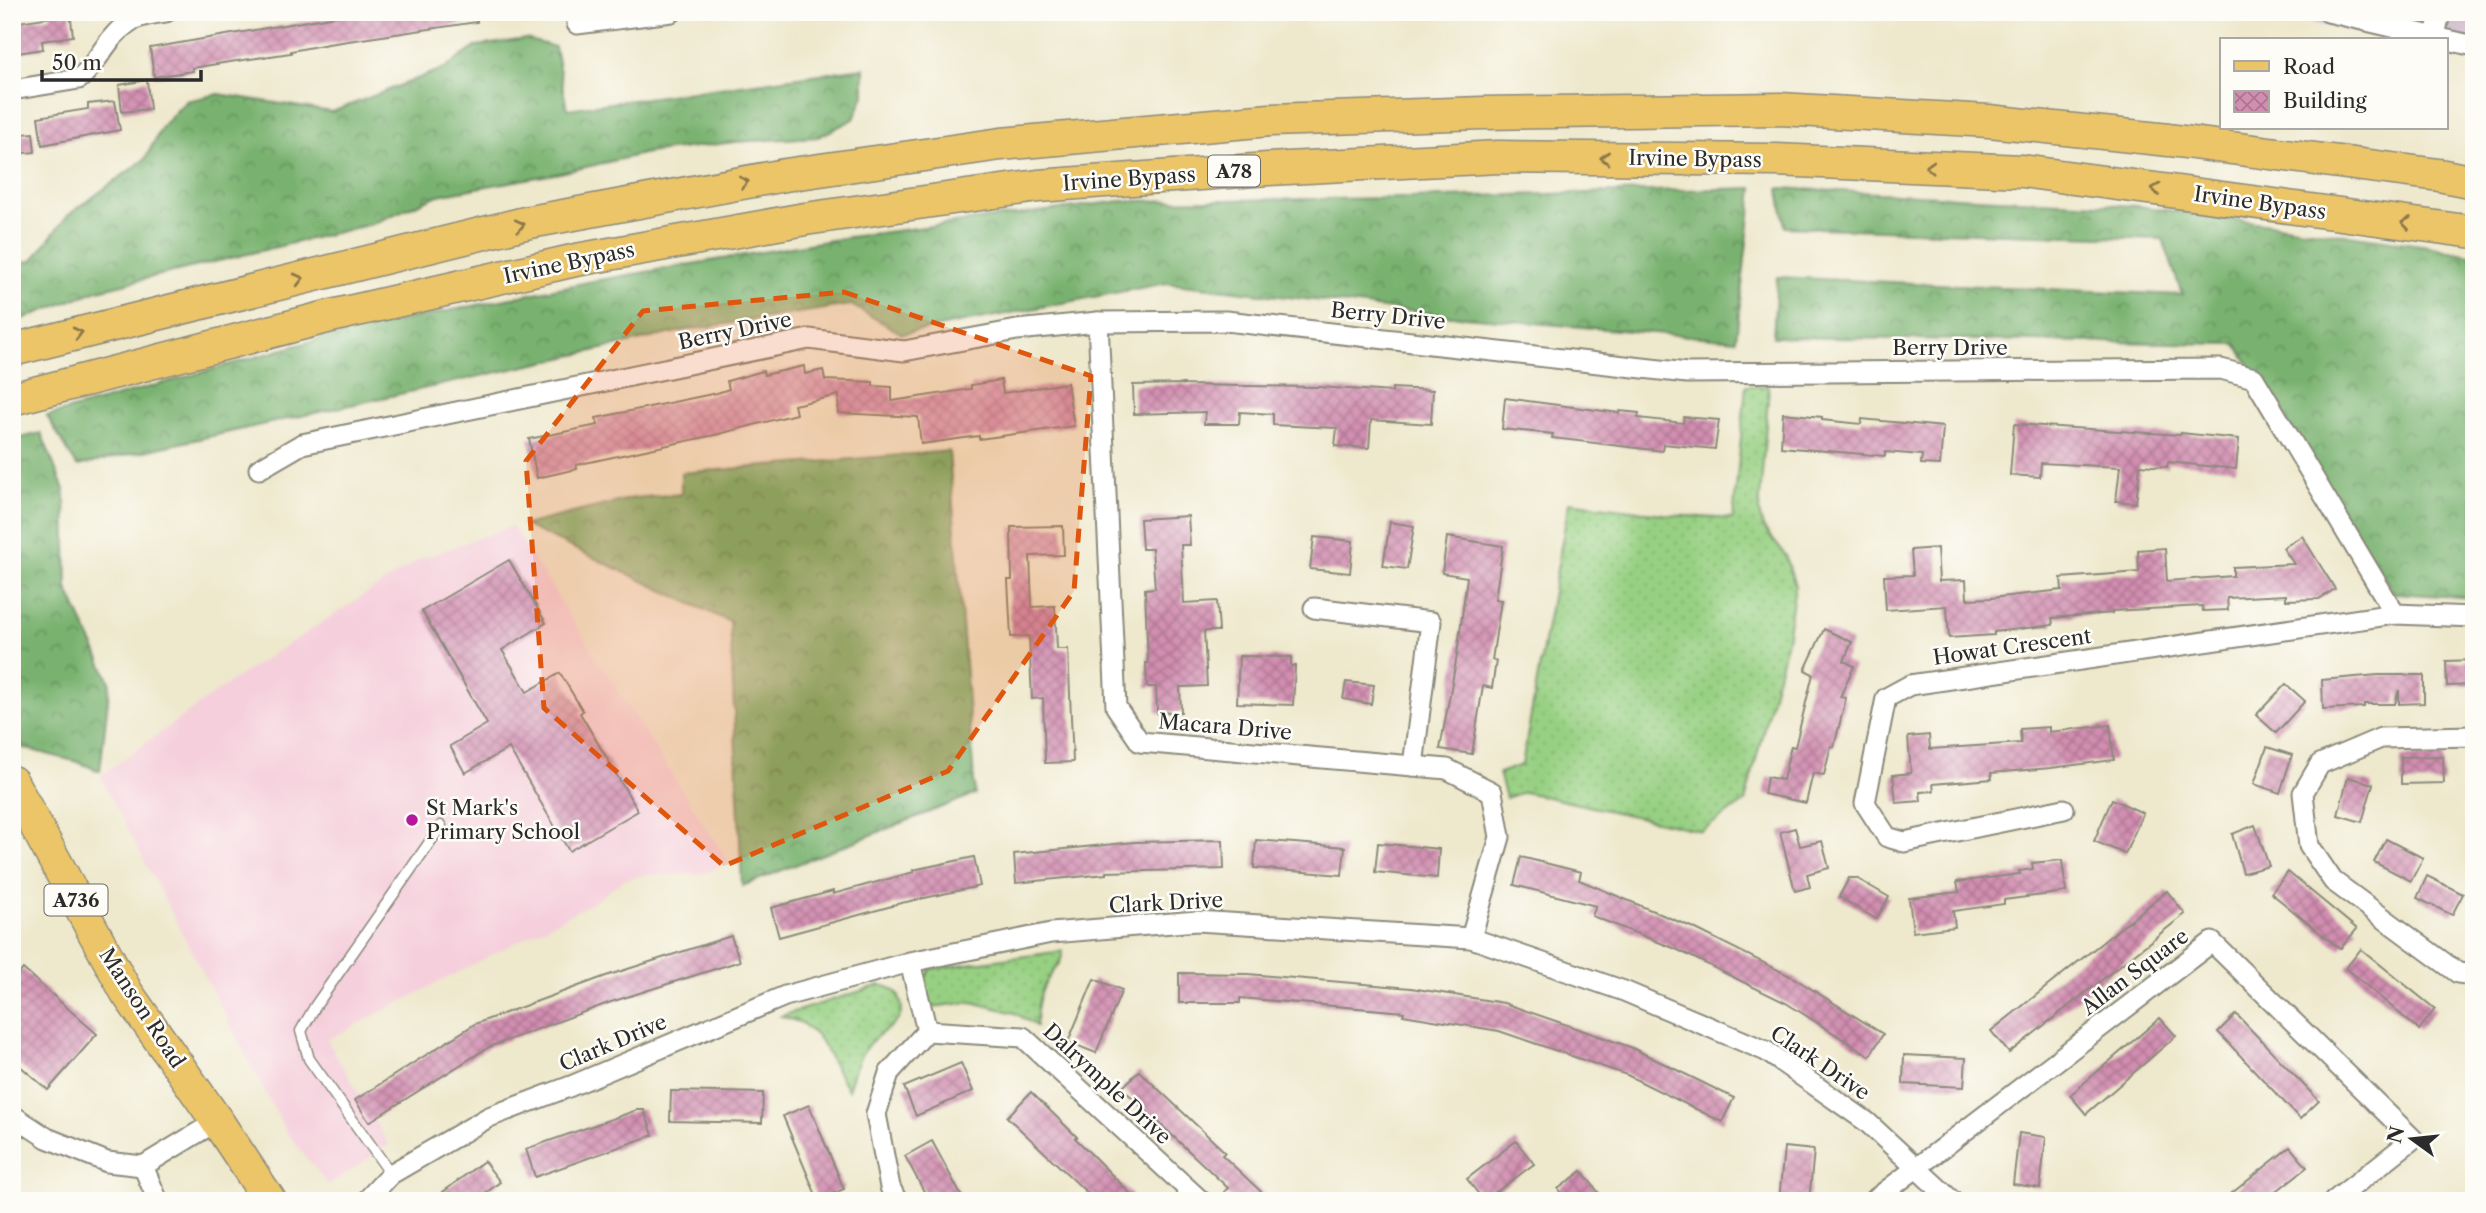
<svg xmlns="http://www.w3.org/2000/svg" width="2486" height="1213" viewBox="0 0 2486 1213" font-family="'Libre Caslon Text',serif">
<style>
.built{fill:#f5cfdc}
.industrial{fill:#d1bdcc}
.grass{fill:url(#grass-dots);stroke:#617e56;stroke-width:2}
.forest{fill:url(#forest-crowns);stroke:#526e4e;stroke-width:2}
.building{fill:url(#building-cross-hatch)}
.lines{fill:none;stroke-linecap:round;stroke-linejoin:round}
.service-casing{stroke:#8c8a7c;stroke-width:13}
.minor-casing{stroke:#8c8a7c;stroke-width:23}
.primary-casing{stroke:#8c8a7c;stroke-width:35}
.trunk-casing{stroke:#8c8a7c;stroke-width:35}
.service{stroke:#fff;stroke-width:10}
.minor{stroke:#fff;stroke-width:19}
.primary{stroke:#ecc569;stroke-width:32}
.trunk{stroke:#ecc569;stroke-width:32}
.oneway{stroke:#8c784a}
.marked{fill:#df570e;fill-opacity:0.2;stroke:#df570e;stroke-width:5;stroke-dasharray:14 9;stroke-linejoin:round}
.poi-dot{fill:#b5179e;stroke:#fdfcf7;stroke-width:2.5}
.labels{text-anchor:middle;stroke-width:5;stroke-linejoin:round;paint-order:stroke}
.shield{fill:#fdfcf7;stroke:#6a6a68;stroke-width:2}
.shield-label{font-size:19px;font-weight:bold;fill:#2b2b2b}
.street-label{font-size:21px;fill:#2b2b2b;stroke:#fdfcf7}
.poi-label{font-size:21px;fill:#2b2b2b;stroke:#fdfcf7;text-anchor:start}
</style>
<defs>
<pattern id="grass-dots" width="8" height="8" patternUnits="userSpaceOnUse" patternTransform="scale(1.75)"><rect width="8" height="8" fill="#97d082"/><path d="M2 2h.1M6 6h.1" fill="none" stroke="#82b370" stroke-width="1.8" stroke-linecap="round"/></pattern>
<pattern id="forest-crowns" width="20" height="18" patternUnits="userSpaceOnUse" patternTransform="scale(1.75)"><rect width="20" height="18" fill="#79b270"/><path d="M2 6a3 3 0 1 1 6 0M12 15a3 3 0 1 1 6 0" fill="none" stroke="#63915c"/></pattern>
<pattern id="building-cross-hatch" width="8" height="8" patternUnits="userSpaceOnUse" patternTransform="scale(1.75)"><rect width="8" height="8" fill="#d28eb1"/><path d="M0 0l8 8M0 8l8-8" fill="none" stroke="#ab7490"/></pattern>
</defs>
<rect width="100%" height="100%" fill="#fdfcf7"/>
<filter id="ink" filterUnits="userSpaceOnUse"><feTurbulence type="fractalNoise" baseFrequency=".0143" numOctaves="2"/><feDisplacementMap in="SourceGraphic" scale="14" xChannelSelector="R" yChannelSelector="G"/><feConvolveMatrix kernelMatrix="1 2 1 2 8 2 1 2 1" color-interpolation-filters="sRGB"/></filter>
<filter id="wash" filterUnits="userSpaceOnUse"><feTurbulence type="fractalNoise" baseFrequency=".00686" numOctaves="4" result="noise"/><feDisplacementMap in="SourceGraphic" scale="28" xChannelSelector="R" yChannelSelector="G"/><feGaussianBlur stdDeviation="1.57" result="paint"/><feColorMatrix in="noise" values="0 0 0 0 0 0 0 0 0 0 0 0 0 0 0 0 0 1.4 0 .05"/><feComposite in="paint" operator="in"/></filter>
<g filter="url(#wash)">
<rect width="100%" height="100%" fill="#eee8cc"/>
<path class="built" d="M512,526L729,863L702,874L644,875L623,880L594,902L327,1040L389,1145L328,1185L286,1132L100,776L239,676L420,559Z"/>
<path class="industrial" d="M2260,12H2474V58L2446,52V40H2390Z"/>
<g class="grass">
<path d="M1746,386H1769L1759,512L1763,527L1786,556L1795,586L1787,640L1745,802L1701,831L1524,792L1506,798L1499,773L1522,765L1569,502L1670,515L1733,519Z"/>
<path d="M1063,951C1061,964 1057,966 1050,976C1039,991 1036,1008 1036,1026L1015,1013L972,1002L932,1007L927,1001L921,989L930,969Z"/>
<path d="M880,985C889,987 897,989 900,1000C909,1024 879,1030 868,1045C857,1059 853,1074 848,1090L819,1038L802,1023L781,1016Z"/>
</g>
<g class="forest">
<path d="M526,39L555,47L567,109L864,68V95L854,119L818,137L735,142L647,153L560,173L438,195L372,224L98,290L12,323V263L32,261L67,216L145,159L163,125L186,101L219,94L332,112L445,68L477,46Z"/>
<path d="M1753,188L1736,340L1452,316L1166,283L902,334L851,305L687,330L77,466L47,416L337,334L588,282L849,237L1121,201L1410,198Z"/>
<path d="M1779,188L2139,206L2428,246L2474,256V598L2394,593L2236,344L1773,337L1777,277L2182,295L2163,239L1785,227Z"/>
<path d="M41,433L65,492L67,588L110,682L100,771L78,762L23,748L12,715V440Z"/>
<path d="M949,451L975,794L742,886L730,622L524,525L633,498L681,494V473Z"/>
</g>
<g id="blocks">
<g class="building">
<path d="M50,12H70L73,36L42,41L43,49L12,54V23L51,17Z"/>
<path d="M360,12H477V22L328,44L291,51V53L223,63L192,68L193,71L154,77L150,48Z"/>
<path d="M147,80L150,109L122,112L119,85Z"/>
<path d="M115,101L120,130L42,145L38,117L88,109V104Z"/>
<path d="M33,133L35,152L12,154V135Z"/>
<path d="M804,366L805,374L823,370L825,380L873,382V386L892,387V401L971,389V385L1001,380L1003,393L1067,383L1074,426L979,439V436L921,444L918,417L838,413L839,395L794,405L796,414L719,434L576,465L577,469L537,478L529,439L598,425L596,418L717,393L729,389L727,381L763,371L764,375Z"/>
<path d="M1184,384V385L1319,387L1392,392V388L1433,390L1431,424L1371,420L1369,448L1335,446L1337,428L1273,425V414L1240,412L1239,424H1204L1205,412L1134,414L1133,385Z"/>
<path d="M1505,398L1619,413L1620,411L1639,413L1638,418L1683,423L1684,417L1719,420L1715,449L1663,444L1662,451L1552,438L1553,434L1502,429Z"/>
<path d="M1783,413L1822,417V420L1861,424L1862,419L1943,427L1940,465L1921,464L1922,455L1885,452V456L1781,447Z"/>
<path d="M2014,424L2180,435L2181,433L2239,439L2236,469L2168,462L2167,467L2140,465L2136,503L2116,501L2120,467L2041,463L2040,477L2010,475Z"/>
<path d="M1188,516L1190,545H1181L1184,603L1217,601L1219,631H1204L1207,686L1180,687L1181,712L1157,713L1156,687H1147L1146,663H1148L1145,589L1155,588L1152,549H1142L1140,519Z"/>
<path d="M1390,522L1414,526L1407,569L1383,566Z"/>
<path d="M1063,526L1064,555L1030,556L1032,607L1055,606L1057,649H1068L1073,762L1045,763L1043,698L1032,699L1029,636L1011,637L1008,580H1012L1011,527Z"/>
<path d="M2302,536L2335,589L2319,599L2286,600V595L2227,598L2228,610L2203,611L2202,606L2112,611V613L2052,618L2053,625L1994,632V635L1949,638L1947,606L1886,610L1884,576L1913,575L1911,550L1937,548L1939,581L1966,580L1967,599L1991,598L2062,590L2061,578L2139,572L2138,550L2165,548L2167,581L2233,576V567L2294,564L2283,548Z"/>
<path d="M1314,537L1353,541L1350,573L1310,569Z"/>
<path d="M1447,537L1503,546L1495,599L1501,600L1492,660L1496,661L1492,688L1483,686L1472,754L1440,749L1457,655L1467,577L1442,573Z"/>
<path d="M509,560L546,623L502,650L527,692L560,673L583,711L580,713L638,811L569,851L509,748L465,773L450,746L487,724L422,611Z"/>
<path d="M1824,629L1852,642L1844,661L1854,666L1840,697L1846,698L1834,747L1831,746L1824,775L1813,773L1806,803L1764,794L1767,777L1783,780L1791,746L1795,747L1813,674L1805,670Z"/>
<path d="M1239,656L1291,657V666H1295L1293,705L1237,703Z"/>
<path d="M2474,660V685L2447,686L2446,661Z"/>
<path d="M2378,675H2424V703L2399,704V690L2395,704H2364V707L2323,709L2322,680Z"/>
<path d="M1346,682L1374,685L1371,704L1343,699Z"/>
<path d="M2286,684L2305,701L2276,733L2256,715Z"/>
<path d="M2110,725L2114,760L2051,768L1991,773L1992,779L1933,784L1934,791L1920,792L1921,801L1896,803L1893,775L1911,773L1908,737L1929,735L1930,749L2021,743L2020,729L2049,727V732Z"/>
<path d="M2267,747L2292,755L2280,793L2254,784Z"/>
<path d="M2443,756L2444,783L2401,784V757Z"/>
<path d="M2348,777L2373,784L2362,822L2338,815Z"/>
<path d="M2112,799L2143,813L2125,854L2094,841Z"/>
<path d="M2255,825L2269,866L2243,873L2232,834Z"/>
<path d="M1795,828L1800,846L1822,841L1829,868L1807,874L1810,887L1795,891L1780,832Z"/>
<path d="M2386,839L2423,858L2411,881L2374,862Z"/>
<path d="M1223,840L1224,869L1106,872V874L1016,883L1014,854L1135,842Z"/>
<path d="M1256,840L1345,847L1342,875L1254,868Z"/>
<path d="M1378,843L1439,849L1437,878L1375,872Z"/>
<path d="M974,857L980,886L892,905V906L779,937L771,908L833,891V894L914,872L913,870Z"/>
<path d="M1521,857L1581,872L1579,880L1696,929L1794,978L1883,1034L1870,1056L1786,1003L1676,949L1592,916L1596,906L1514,885Z"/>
<path d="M2062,860L2066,892L2004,900V904L1953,911L1955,927L1913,932L1909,898L1959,892L1957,882L2020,874L2019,871L2033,869L2032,863Z"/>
<path d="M2288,872L2357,929L2340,949L2271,893Z"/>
<path d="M2427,876L2463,894L2452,915L2417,898Z"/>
<path d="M1849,878H1856L1889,897L1876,919L1839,897Z"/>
<path d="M2167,891L2185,914L2009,1053L1991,1031Z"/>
<path d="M731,936L740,961L611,1002L489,1047L369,1122L355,1100L475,1024L606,976Z"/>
<path d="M2361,949L2435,1009L2419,1030L2346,968Z"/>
<path d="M23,969L97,1034L48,1090L12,1059V982Z"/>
<path d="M1179,973L1248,974L1411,988L1504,1003L1630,1047L1734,1098L1722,1122L1627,1075L1499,1031L1403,1015L1404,1012L1240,998V1003H1179Z"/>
<path d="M1094,979L1122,990L1096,1053L1068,1042Z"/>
<path d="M2236,1014L2319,1101L2300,1119L2218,1032Z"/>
<path d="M2160,1018L2176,1036L2086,1114L2070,1095Z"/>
<path d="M1904,1055L1966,1058L1964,1087L1903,1084Z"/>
<path d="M961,1063L973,1091L916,1116L904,1087Z"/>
<path d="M1139,1071L1225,1152L1222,1155L1271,1201H1234L1224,1192L1228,1188L1122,1088Z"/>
<path d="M671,1091L763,1093L762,1123L670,1121Z"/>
<path d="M1031,1092L1077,1137L1075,1138L1138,1201H1096L1007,1117Z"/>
<path d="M809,1105L844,1189L818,1200L783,1116Z"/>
<path d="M637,1110H644L653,1135L535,1177L526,1149Z"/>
<path d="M2019,1133L2046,1137L2040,1188L2013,1184Z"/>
<path d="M932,1141L946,1167L964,1201H929L905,1156Z"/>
<path d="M1516,1141L1534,1164L1484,1201L1467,1179Z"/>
<path d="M1784,1147L1814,1150L1809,1201H1779Z"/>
<path d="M2290,1147L2307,1167L2264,1201H2222Z"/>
<path d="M484,1161L500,1182L475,1201H431Z"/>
<path d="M1582,1171L1605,1201H1567L1558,1189Z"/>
</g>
</g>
</g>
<g filter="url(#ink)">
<use href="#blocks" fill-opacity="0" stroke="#8c8a7c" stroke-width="2"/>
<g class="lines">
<defs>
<path id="service" d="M391,1174L309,1059L301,1031L316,1005L441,826"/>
<g id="minor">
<path d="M576,12L577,24L672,12"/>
<path d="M2328,12L2474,46"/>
<path d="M2435,37L2440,12"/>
<path d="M12,90L79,79C98,63 107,37 128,23C138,15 154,14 166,12"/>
<path d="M1098,322L1116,707L1140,742L1447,769L1492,792L1500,837L1471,938"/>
<path d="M259,469L302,444L809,339L904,351L1017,330L1098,322L1226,321L1687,373L2221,369L2254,378L2395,614"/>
<path d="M1314,608L1431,622L1413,766"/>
<path d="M2474,736L2381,738L2320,764L2303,793L2309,846L2333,881L2458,973L2474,975"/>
<path d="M2064,809L1904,842L1887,837L1865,803L1886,698L1910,685L2395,614L2474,617"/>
<path d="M910,962L927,1031"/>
<path d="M927,1031L1023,1037L1201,1201"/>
<path d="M12,1115L47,1138L107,1162L143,1166L217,1121"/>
<path d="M143,1166L158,1201"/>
<path d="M366,1201L391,1174L489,1117L571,1086L785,996L910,962L1051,933L1197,921L1471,938L1624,991L1766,1051L1867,1122L1952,1201"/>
<path d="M897,1201L890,1187L876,1114L889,1073L927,1031"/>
<path d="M1873,1201L2212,942L2413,1139L2334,1201"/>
</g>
<path id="primary" d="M12,782L127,993L217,1121L270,1201"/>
<g id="trunk">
<path d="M12,350L525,223L785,175L1001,144L1270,120L1483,113L1780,109L1989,121L2169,140L2439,175L2474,182"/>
<path d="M12,399L327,317L576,260L805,219L1038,186L1268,169L1499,157L1776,160L2022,171L2474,232"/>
</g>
</defs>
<use href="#service" class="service-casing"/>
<use href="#minor" class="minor-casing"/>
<use href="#primary" class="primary-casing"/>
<use href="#trunk" class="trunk-casing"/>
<use href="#service" class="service"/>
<use href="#minor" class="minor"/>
<use href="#primary" class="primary"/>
<use href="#trunk" class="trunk"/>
</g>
<defs><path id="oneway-chevron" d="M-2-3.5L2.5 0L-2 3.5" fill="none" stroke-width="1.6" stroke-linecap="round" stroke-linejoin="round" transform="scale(1.75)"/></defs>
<g class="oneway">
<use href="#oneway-chevron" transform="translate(1605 158) rotate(-179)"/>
<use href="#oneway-chevron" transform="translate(1930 167) rotate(-177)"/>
<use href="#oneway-chevron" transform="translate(744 182) rotate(-11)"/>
<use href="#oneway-chevron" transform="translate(2156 189) rotate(-172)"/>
<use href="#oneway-chevron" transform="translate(2406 223) rotate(-172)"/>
<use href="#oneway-chevron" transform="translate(520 225) rotate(-13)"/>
<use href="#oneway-chevron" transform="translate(299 279) rotate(-14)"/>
<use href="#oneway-chevron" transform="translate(78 333) rotate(-14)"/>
</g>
</g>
<path class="marked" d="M844,292L1091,376L1074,591L948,771L724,866L544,708L526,461L643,311Z"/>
<circle class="poi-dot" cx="412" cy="820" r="7"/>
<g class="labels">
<g class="shield">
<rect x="1208" y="155.5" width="52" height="31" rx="5"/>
<rect x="44.5" y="884.5" width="63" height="31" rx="5"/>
</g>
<g class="shield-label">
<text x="1234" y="178">A78</text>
<text x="76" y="907">A736</text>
</g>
<g class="street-label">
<text transform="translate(1695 159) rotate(1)" y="7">Irvine Bypass</text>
<text transform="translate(1129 179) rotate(-4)" y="7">Irvine Bypass</text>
<text transform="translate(2260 203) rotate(8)" y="7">Irvine Bypass</text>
<text transform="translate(569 263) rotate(-12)" y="7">Irvine Bypass</text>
<text transform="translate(1388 316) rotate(6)" y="7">Berry Drive</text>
<text transform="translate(735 331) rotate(-12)" y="7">Berry Drive</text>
<text x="1950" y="355">Berry Drive</text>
<text transform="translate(2012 647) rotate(-8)" y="7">Howat Crescent</text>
<text transform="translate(1225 727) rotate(5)" y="7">Macara Drive</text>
<text transform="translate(1166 903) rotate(-3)" y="7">Clark Drive</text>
<text transform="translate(2135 972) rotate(-37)" y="7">Allan Square</text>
<text transform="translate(142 1008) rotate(57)" y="7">Manson Road</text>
<text transform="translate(613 1043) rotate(-23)" y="7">Clark Drive</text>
<text transform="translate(1820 1063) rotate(34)" y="7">Clark Drive</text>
<text transform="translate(1107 1084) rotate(43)" y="7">Dalrymple Drive</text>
</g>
<g class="poi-label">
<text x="426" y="815">St Mark's<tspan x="426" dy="24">Primary School</tspan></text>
</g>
</g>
<rect width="2486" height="1213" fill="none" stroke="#fdfcf7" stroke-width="42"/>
<rect x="2220" y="38" width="228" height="91" fill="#fdfcf7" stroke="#a9a8a5" stroke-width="2"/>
<rect x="2234" y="61" width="35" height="10" fill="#ecc569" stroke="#a9a8a5" stroke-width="2"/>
<text x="2283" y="74" font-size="21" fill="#2b2b2b">Road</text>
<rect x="2234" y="91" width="35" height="21" fill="url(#building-cross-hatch)" stroke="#a9a8a5" stroke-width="2"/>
<text x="2283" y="108" font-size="21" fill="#2b2b2b">Building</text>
<g transform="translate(2412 1139) rotate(285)" stroke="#fdfcf7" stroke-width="5" paint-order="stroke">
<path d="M0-5L12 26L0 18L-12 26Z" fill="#2b2b2b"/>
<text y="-10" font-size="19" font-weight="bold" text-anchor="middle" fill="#2b2b2b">N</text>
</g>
<path d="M42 70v10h159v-10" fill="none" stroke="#2b2b2b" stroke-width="3.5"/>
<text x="52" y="70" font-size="21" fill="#2b2b2b" stroke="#fdfcf7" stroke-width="5" paint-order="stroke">50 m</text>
</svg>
